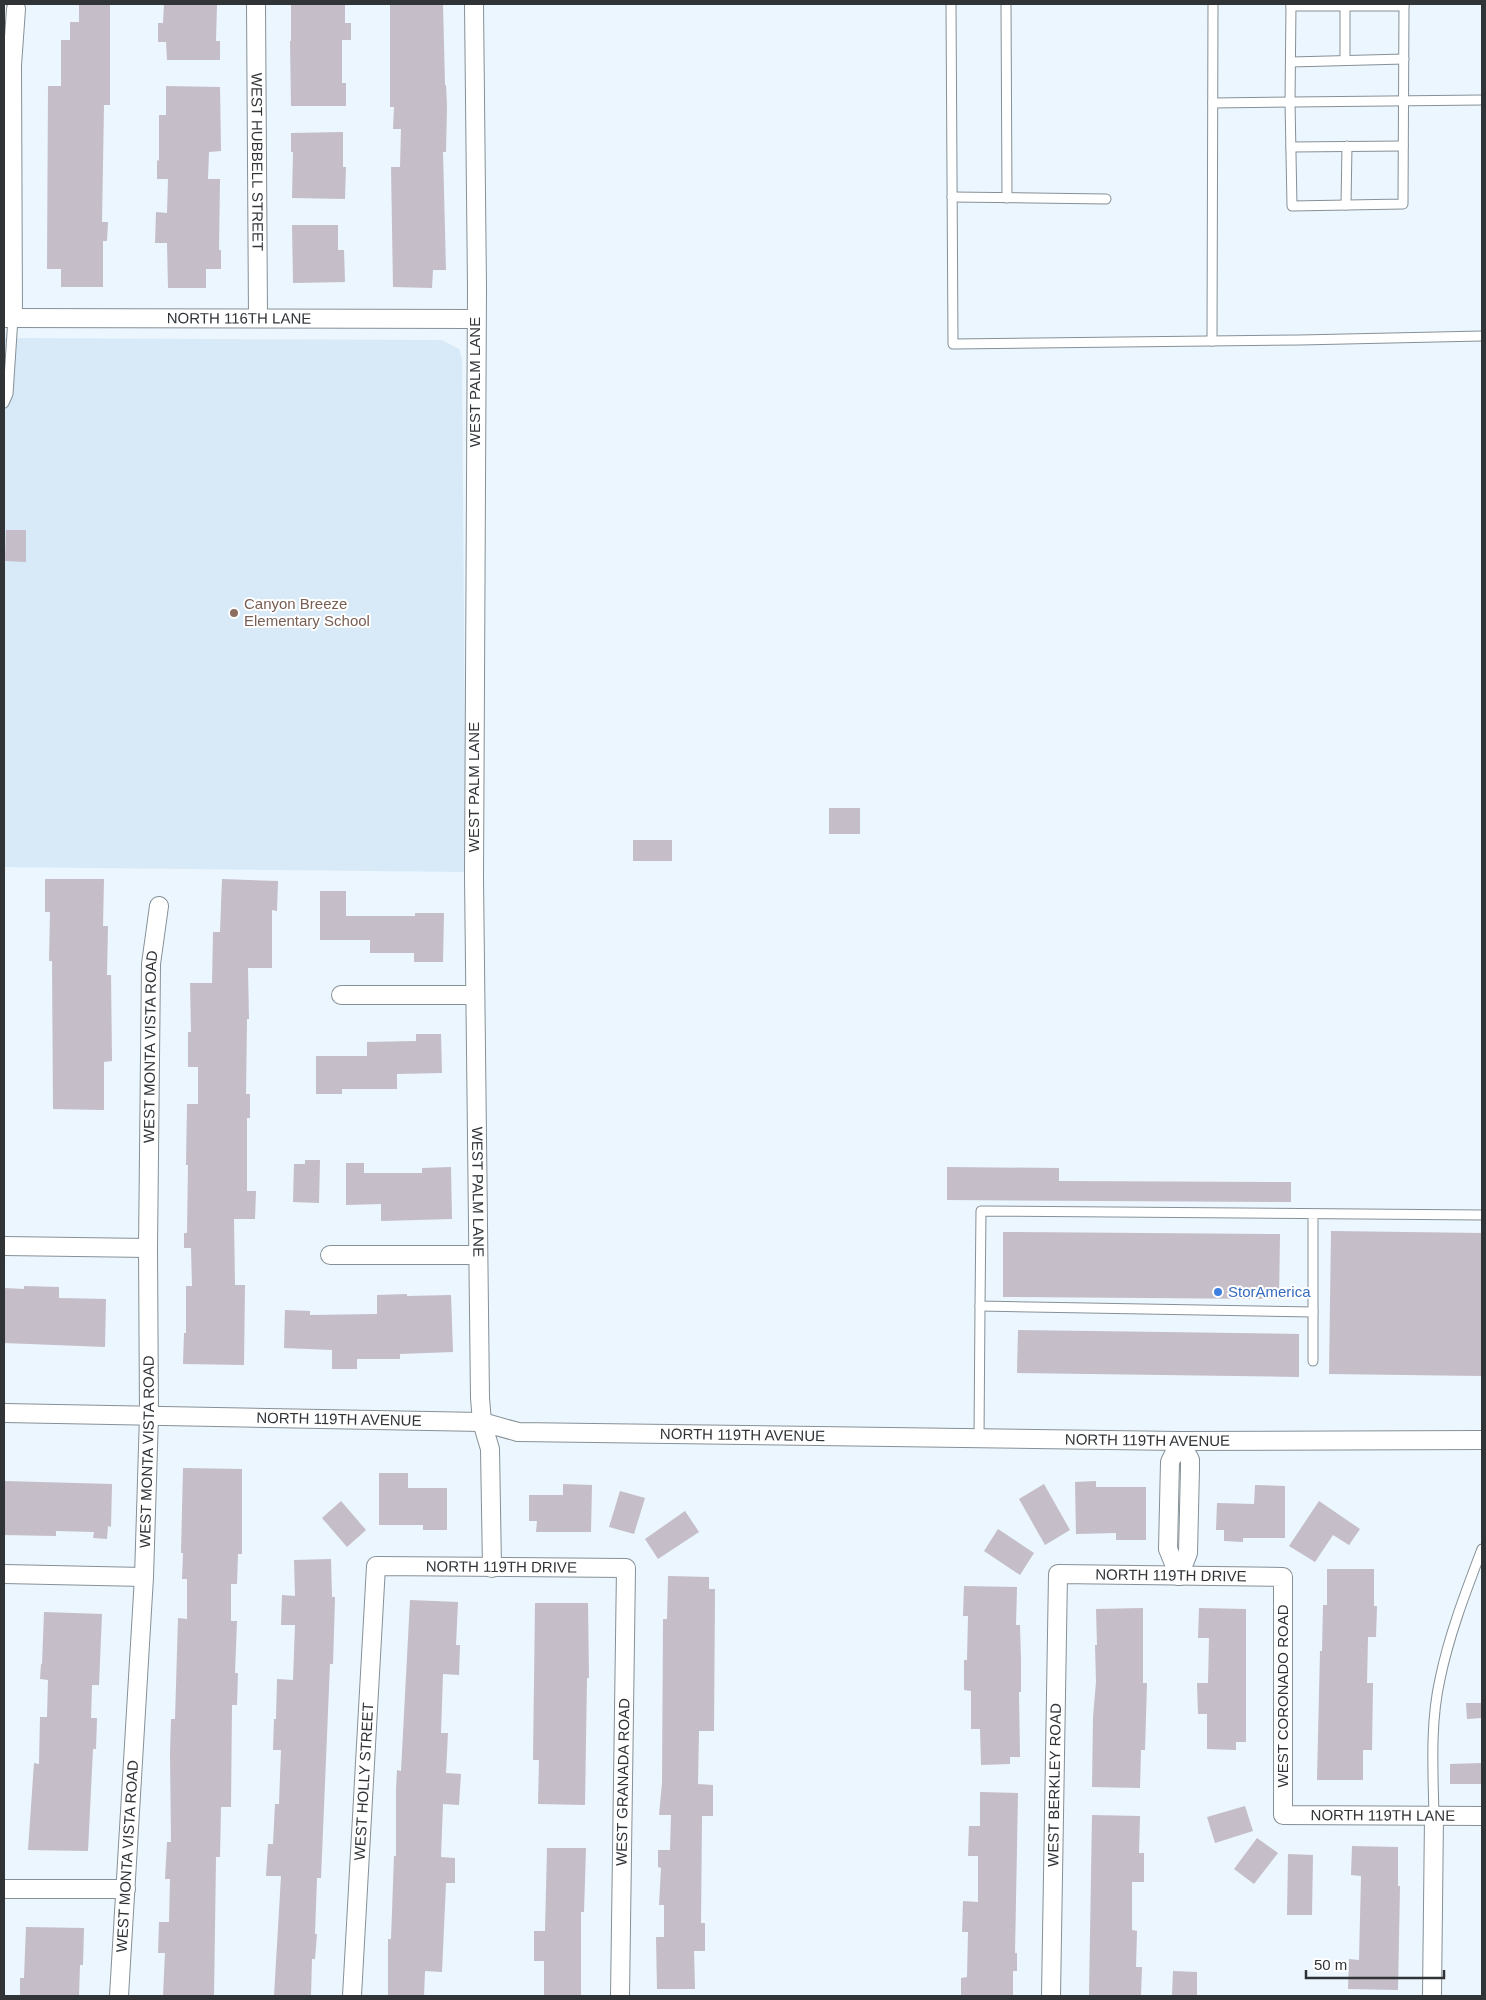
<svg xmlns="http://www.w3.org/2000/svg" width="1486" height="2000" viewBox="0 0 1486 2000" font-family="Helvetica,sans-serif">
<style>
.built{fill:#d8eaf7}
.building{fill:#c5bdc7}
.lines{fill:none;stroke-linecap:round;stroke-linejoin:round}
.service-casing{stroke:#869097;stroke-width:11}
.minor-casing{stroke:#869097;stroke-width:20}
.service{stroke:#fff;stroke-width:9}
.minor{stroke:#fff;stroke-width:18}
.education-dot{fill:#8d6e63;stroke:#fff;stroke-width:2}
.shop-dot{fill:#3f7fe0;stroke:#fff;stroke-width:2}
.labels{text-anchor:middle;stroke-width:4;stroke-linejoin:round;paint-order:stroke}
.street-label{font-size:15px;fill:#303437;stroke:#fff}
.education-label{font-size:15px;fill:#785e54;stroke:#fff;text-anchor:start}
.shop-label{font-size:15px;fill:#366cbe;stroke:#fff;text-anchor:start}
</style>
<rect width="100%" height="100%" fill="#ebf6fe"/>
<path class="built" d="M4,338L442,340L459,349L462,359L466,872L4,867Z"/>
<g class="building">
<path d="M79,4H110V105H104L102,222H108L107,241H103V287H61V269H47L48,86H61V40H70V22H79Z"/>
<path d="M164,4H217L216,41H220V60H167L166,42H158V23H163Z"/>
<path d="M291,4H345V23H351V40H342V83H346V106H291L290,41H291Z"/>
<path d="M390,4H443L445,85H446L447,106L446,152H443L446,270H433L432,288L393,287L391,167H400L401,129H393L394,107H390Z"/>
<path d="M166,86L220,87L221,151L209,152L208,179H220L219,250H221V269H206V288H168L167,243H155L156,212L167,213L168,179H157V160L159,161V115H166Z"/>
<path d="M343,132V167H346L345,199L292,198L293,152H291V133Z"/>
<path d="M292,225H338V250H344L345,282L293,283Z"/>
<path d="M6,530H26V562L5,561Z"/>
<rect x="829" y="808" width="31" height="26"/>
<rect x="633" y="840" width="39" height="21"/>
<path d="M45,879H104L103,926H108L107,975H111L112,1061L104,1062V1110L53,1109L52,961H49L50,912H45Z"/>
<path d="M222,879L278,881L277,911L272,910V968H248L249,1019H247L246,1094H250V1118H247V1191H256L255,1219H234L235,1285H245L244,1365L183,1364L184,1333H186V1286H192L191,1248H184V1233H187L188,1165H186L187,1104H198V1067H188V1032H191L190,983H212L213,932H220Z"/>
<path d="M320,891H346V916H415V913H444L443,962H414V953H370V940H320Z"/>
<path d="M416,1034H441L442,1073L397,1074V1089H342V1094H316V1056H367V1042L416,1041Z"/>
<path d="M305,1160H320L319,1203L293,1202L294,1164H305Z"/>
<path d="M346,1163H364V1173H422V1168L451,1167L452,1219L381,1221V1204L346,1205Z"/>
<path d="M947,1167L1059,1168V1181L1291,1182V1202L947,1200Z"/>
<path d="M1331,1231L1482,1233L1481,1376L1329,1374Z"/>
<path d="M1003,1232L1280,1234L1279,1299L1003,1297Z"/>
<path d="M24,1286L59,1287V1298L106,1299L105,1347L4,1343V1288L24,1289Z"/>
<path d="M407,1294V1296L451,1295L453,1352L400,1354V1359H357V1369H332V1350L284,1348L285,1310L310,1311V1315L377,1314V1295Z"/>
<path d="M1018,1330L1299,1334V1377L1017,1373Z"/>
<path d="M183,1468L242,1469V1554H238L237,1584H231V1621H237L235,1673H238L237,1705H232L231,1807H221L220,1857H216L214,1996H163L165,1953H158L159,1922H169L170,1879H165L167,1842H171L170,1754L171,1719H175L178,1618L187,1619V1579H182L183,1553H181Z"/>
<path d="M379,1473H408V1488H447V1530H423V1525H379Z"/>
<path d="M4,1481L112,1484L111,1527L108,1526L107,1539L93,1538L94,1532L56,1531V1536L4,1535Z"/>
<path d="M1096,1481V1487H1146V1540H1116V1533L1076,1534L1075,1482Z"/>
<path d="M563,1484L592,1485L591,1532H536L537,1521H529V1495H563Z"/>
<path d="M1044,1484L1070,1530L1045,1545L1019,1499Z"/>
<path d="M1255,1485L1285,1486V1538H1243V1542L1224,1541V1530H1216L1217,1503L1254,1504Z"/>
<path d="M620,1491L645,1498L634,1534L609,1527Z"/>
<path d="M341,1501L366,1530L347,1547L322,1518Z"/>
<path d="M1319,1501L1360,1529L1349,1545L1333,1535L1315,1562L1289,1546Z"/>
<path d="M685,1511L699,1532L658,1559L645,1539Z"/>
<path d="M998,1529L1034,1553L1020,1575L984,1551Z"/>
<path d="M331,1559L332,1597H335L333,1664H330L321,1878H317L315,1934H317L315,1959H312L311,1996H274L281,1876H266L268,1844H273L275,1804H279L281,1750H273L274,1719H276L277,1679L293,1680L295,1625H281L282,1595L295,1596L294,1560Z"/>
<path d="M1327,1569H1374V1606H1377L1376,1637H1368L1367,1683H1373L1372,1750H1363V1780H1317L1320,1651H1322L1323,1605H1327Z"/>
<path d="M668,1576L709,1577V1589H715L714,1731H699L698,1784L713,1785V1816H702L701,1923H705V1951H694L695,1989H657L656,1937H664V1905H659L661,1868L658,1867V1850H670L671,1815H659L662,1783L663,1619H667Z"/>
<path d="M964,1586L1017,1587L1016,1625H1020L1021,1661V1692H1019L1020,1757H1010V1764L981,1765L980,1729H971V1691L964,1690V1660H967L968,1616H963Z"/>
<path d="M410,1600L458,1602L456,1645H460L459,1675L443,1674L441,1733H448L446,1773L461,1774L459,1805L443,1804L441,1857L455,1858V1883H446L442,1972L425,1971L424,1996H388V1939H391L394,1856H396V1789L397,1770L401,1771Z"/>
<path d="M535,1603H588L589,1678H587L585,1805L538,1804L539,1760H533Z"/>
<path d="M1143,1608V1683H1147L1145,1750H1141L1140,1788L1092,1787L1093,1717L1096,1682L1095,1645H1097L1096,1609Z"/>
<path d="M1199,1608L1246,1609V1742H1236V1750L1207,1749V1714H1198L1197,1683H1208L1209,1638H1198Z"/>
<path d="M44,1612L102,1614L99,1685H92L91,1718H97L96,1749H93L88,1851L28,1850L34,1763L39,1764L40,1717H47L48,1680L40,1679L41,1664H42Z"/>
<path d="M1466,1703H1482V1718L1467,1719Z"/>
<path d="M1482,1763V1784H1450V1764Z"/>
<path d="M980,1792L1018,1793L1015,1953H1017V1971H1013V1996H961V1978L967,1977L968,1932H962L963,1901L978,1902V1856H968L969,1826H980Z"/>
<path d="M1245,1806L1253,1831L1215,1843L1207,1817Z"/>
<path d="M1092,1815L1140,1816L1139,1853H1144V1882H1132V1930L1137,1931L1136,1967H1142L1141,1996L1089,1995Z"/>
<path d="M1257,1838L1278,1853L1254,1884L1234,1869Z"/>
<path d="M1352,1846L1398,1847V1886H1400L1398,1990L1348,1989L1349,1959L1359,1960L1361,1876L1351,1875Z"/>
<path d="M547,1848H586L584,1912H581V1996H544V1961H534V1931H545Z"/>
<path d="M1288,1854L1313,1855L1312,1915H1287Z"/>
<path d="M26,1927L84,1928L83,1965H80L79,1996H20V1978H24Z"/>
<path d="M1173,1971L1197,1972V1996H1172Z"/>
</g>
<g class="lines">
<defs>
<g id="service">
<path d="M951,4L953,344L1300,340L1482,336"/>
<path d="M1006,4L1007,198"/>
<path d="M1291,4L1290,102L1292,206L1403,204L1404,4"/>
<path d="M1291,6H1404"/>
<path d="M1345,60V4"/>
<path d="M1291,62L1404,59"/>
<path d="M1213,103L1482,100"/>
<path d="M1291,147L1403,146"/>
<path d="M952,197L1106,199"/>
<path d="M1346,205L1347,146"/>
<path d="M1212,341L1213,4"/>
<path d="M4,403L8,394L13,318"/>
<path d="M1313,1214V1312L980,1306L981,1211L1482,1215"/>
<path d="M1313,1312V1361"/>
<path d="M979,1438L980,1306"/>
<path d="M1434,1816C1433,1771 1430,1723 1440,1679C1449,1635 1466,1591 1482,1549"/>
</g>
<g id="minor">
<path id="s1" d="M256,4L258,318"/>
<path id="s2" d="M474,4L477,288L474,877L480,1398L482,1422L490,1449L492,1568"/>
<path id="s3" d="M4,318L475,319"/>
<path d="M13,318L12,65L16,9"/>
<path d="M341,995H475"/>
<path d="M4,1246L148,1248"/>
<path d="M330,1255H478"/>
<path id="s4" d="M4,1413L482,1422L518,1432L1180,1441L1482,1440"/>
<path d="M4,1574L144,1577"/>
<path d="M1179,1576L1188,1553L1190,1468V1460L1180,1441"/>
<path d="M1179,1576L1168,1549L1170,1462L1180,1441"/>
<path d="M4,1889H126"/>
<path id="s5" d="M119,1996L144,1577L149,1415L148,1248L151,964L159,906"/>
<path id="s6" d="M352,1996L376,1566L626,1568L620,1996"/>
<path id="s7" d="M1051,1996L1058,1574L1283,1577V1815L1482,1816"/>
<path d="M1432,1996L1434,1816"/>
</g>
</defs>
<use href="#service" class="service-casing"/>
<use href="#minor" class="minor-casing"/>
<use href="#service" class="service"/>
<use href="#minor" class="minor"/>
</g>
<circle class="education-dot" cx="234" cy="613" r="5"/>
<circle class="shop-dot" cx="1218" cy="1292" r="5"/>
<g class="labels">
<g class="street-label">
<text dy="5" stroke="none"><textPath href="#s1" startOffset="158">WEST HUBBELL STREET</textPath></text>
<text dy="5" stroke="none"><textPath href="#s3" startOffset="235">NORTH 116TH LANE</textPath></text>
<text transform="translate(475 382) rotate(-90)" y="5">WEST PALM LANE</text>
<text transform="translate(474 787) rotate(-90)" y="5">WEST PALM LANE</text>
<text dy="5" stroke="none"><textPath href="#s5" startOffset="950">WEST MONTA VISTA ROAD</textPath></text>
<text dy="5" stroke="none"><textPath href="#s2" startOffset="1188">WEST PALM LANE</textPath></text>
<text dy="5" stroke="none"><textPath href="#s4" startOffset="335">NORTH 119TH AVENUE</textPath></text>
<text dy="5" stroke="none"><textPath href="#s4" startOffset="740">NORTH 119TH AVENUE</textPath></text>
<text dy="5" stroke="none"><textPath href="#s4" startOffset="1145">NORTH 119TH AVENUE</textPath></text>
<text dy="5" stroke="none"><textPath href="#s5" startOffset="545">WEST MONTA VISTA ROAD</textPath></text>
<text dy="5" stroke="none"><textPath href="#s6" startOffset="556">NORTH 119TH DRIVE</textPath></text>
<text dy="5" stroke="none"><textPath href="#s7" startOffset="535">NORTH 119TH DRIVE</textPath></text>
<text transform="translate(1283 1696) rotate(-90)" y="5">WEST CORONADO ROAD</text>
<text dy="5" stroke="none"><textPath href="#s6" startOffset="215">WEST HOLLY STREET</textPath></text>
<text transform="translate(623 1782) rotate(-89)" y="5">WEST GRANADA ROAD</text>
<text dy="5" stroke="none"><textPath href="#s7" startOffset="211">WEST BERKLEY ROAD</textPath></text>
<text dy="5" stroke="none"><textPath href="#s7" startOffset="985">NORTH 119TH LANE</textPath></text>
<text dy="5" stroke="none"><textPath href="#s5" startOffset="140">WEST MONTA VISTA ROAD</textPath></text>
</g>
<g class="education-label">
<text x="244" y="609">Canyon Breeze<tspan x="244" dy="17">Elementary School</tspan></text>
</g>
<g class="shop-label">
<text x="1228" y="1297">StorAmerica</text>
</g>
</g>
<rect width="1486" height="2000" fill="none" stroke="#303437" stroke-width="10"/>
<path d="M1306 1970v8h138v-8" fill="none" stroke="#303437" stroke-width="2.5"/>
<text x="1314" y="1970" font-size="15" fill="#303437" stroke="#ffffff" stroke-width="4" paint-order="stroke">50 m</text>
</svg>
